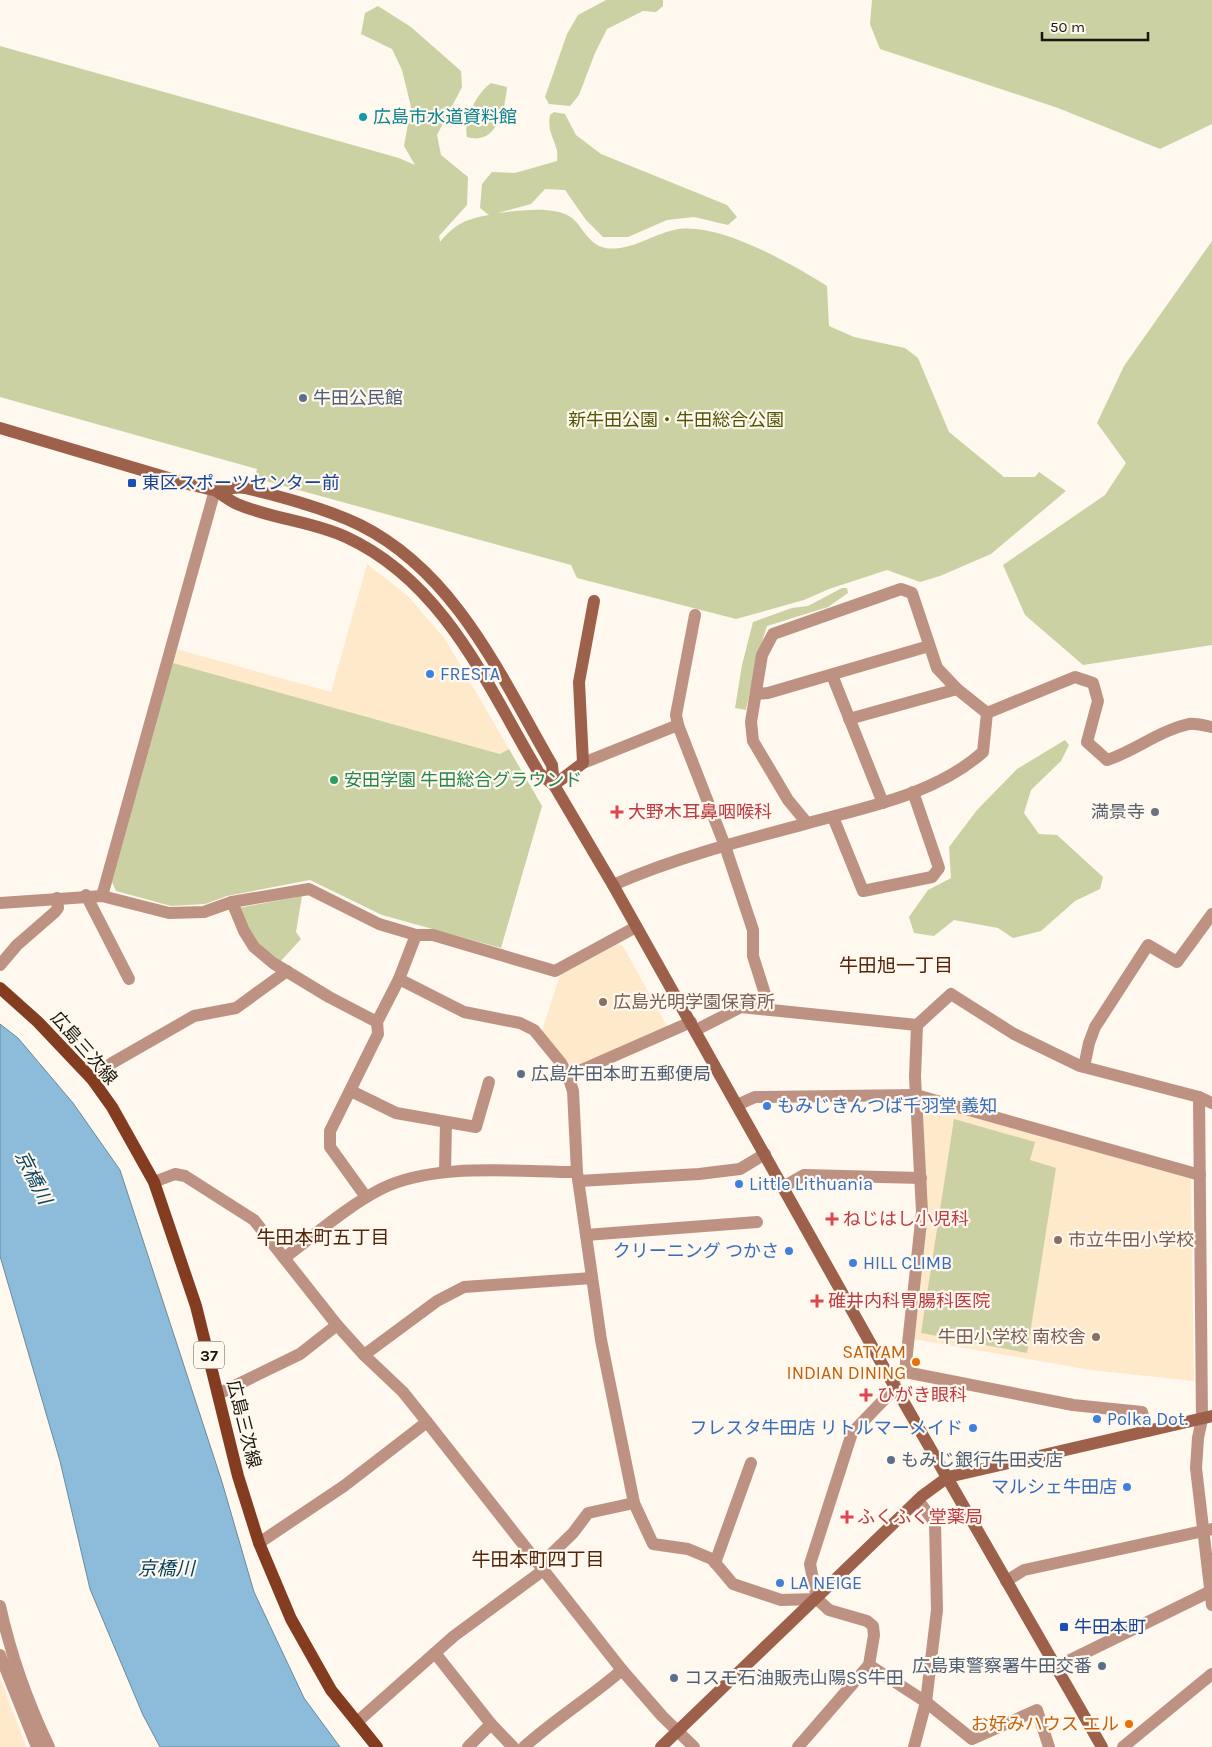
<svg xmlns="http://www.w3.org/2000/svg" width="1212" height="1747" viewBox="0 0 1212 1747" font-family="Karla,'Noto Sans JP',sans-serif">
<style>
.built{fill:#fee9cb}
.green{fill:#ccd1a3}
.water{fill:#8dbbda;stroke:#6b8a9c}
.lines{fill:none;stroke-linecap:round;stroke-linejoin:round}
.street{stroke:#bd9283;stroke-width:12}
.secondary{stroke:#9d604b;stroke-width:12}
.primary{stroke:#843c21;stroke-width:12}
.culture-dot{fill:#0f9aa8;stroke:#fef8ee;stroke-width:2}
.service-dot{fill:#5c6f8a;stroke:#fef8ee;stroke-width:2}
.transit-dot{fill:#1a4fb4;stroke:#fef8ee;stroke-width:2}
.shop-dot{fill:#3f7fe0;stroke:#fef8ee;stroke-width:2}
.leisure-dot{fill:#2e9e5b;stroke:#fef8ee;stroke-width:2}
.health-dot{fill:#e0444e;stroke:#fef8ee;stroke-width:2}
.worship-dot{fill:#6b7280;stroke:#fef8ee;stroke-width:2}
.education-dot{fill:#8d6e63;stroke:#fef8ee;stroke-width:2}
.food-dot{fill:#e8710a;stroke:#fef8ee;stroke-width:2}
.labels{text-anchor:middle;stroke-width:4.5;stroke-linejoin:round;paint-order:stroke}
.shield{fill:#fef8ee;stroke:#5f5a50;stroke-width:1}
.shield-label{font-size:16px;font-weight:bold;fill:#1b160d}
.culture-label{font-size:18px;fill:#0d838f;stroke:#fef8ee;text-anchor:start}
.service-label{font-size:18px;fill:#4e5e75;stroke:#fef8ee;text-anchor:start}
.park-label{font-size:18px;fill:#515500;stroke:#fef8ee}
.transit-label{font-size:18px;fill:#164399;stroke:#fef8ee;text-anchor:start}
.shop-label{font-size:18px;fill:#366cbe;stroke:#fef8ee;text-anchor:start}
.leisure-label{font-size:18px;fill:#27864d;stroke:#fef8ee;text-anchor:start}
.health-label{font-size:18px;fill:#be3a42;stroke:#fef8ee;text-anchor:start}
.worship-label{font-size:18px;fill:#5b616d;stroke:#fef8ee;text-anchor:end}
.education-label{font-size:18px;fill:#785e54;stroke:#fef8ee;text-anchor:start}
.street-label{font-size:18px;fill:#1b160d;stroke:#fef8ee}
.food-label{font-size:18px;fill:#c56008;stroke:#fef8ee;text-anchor:end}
.neighbourhood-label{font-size:19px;fill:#54240b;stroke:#fef8ee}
.water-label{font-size:19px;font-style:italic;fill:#013e5c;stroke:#fef8ee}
</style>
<rect width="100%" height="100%" fill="#fef8ee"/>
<g class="built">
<path d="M367,564L408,596L445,639L509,749L500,754L173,663L176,649L331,692Z"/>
<path d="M618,944L623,946L668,1028L572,1071L542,1031L560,975Z"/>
<path d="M929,1103L1191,1179L1194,1381L1091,1370L913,1339L921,1107Z"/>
<path d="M0,1678L26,1746L23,1747H0Z"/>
</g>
<g class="green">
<path d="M606,0H663V6L656,12L643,11L607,29L595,53L579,95L570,106L549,104L545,97L567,34L578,15Z"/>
<path d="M872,0H1212V124L1160,149L1058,108L880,49L870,24Z"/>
<path d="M378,6L411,27L461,71L462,87L437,135L441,155L468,177L467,205L439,236L440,242C455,224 466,219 489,215L480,208L482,184L492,172L515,173L557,161C560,143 546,136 550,115L554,112L565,114L576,135L601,154L727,205L737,217L728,225L694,217L667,220L628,237H603L586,220L565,190L545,189L531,204L498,213C517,211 555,205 572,218C583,227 588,244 605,248C629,252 651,235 674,230C716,220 792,264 827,286L829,326L854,337L905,348L918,358L949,432L1004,477H1035L1039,472L1066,491L991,554L940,576L920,582L887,570L829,589L804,600L736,619L577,578L571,565L255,478L257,469L0,397V46L399,158L415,165L404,146L411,107L402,70L392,49L361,34L365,13Z"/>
<path d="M491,83L507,87C505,110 496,146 467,137C463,120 476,94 491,83Z"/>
<path d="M1212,241V645L1083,665L1025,615L1003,565L1105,495L1126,463L1097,423L1124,366Z"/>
<path d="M842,588H847L848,593L828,607L767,626L758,655L746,710L735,708L742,665L753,622L792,608L808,606Z"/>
<path d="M173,663L500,754L509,749L542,806L501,948L382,915L310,880L227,896L205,904L171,906L116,891L112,882Z"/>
<path d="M1065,740L1069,745L1061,761L1031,790L1024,813L1039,834L1057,835L1103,877L1100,889L1075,901L1041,931L1013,938L998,928L954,920L934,936L914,933L909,917L928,890L951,878L949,847L977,810L1017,769Z"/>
<path d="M302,896L296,932L301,939L279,963L256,943L238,908Z"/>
<path d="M954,1119L1035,1142L1030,1160L1056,1168L1027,1353L921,1333Z"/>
</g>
<path class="water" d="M0,1024L18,1038L73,1103L120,1170L222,1482L254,1592L304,1698L340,1747H160L143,1715L90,1589L60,1461L0,1256Z"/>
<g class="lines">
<g class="street">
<path d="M695,615L676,715L678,725L725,846L753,930V956L770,1010"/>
<path d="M832,675L883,803"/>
<path d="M756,694L768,693L929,646"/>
<path d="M987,713L1075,677L1093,683L1098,701L1087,742L1107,760C1135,751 1158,731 1189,724C1196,723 1205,726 1212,727"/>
<path d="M849,719L957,689"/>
<path d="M583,763L678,725"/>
<path d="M833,817L863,891L932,877L939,868L913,792"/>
<path d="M613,885C674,858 740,841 805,824C865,807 935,795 983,752L987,713L957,689L937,668L912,593L901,589L773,634L762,655L751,722L753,741L788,800L807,823"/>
<path d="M86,895L129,979"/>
<path d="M102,896L215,490"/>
<path d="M232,902L244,931L254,947L273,963L329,997L377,1022"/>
<path d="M0,903L102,896L169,913L204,912L232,902L309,889L379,924L416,935H433L555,971L636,927"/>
<path d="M416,935L399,979L464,1012L520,1023L534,1030L561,1063L568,1076L573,1091L577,1172L601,1340L634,1503L653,1544L688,1549L712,1559L733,1584L781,1600L817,1599"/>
<path d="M0,965L17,945L55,912L58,908L57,898"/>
<path d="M696,1030L741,1007L917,1025L951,994L1014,1034L1080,1066L1199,1097L1212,1103"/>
<path d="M1084,1067L1089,1043L1095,1027L1148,945L1177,962L1212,914"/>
<path d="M568,1076L691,1022"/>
<path d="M92,1079L112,1063L194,1016L236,1008L287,971"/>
<path d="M351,1091L396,1113L476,1127L489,1082"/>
<path d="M1199,1097L1202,1419L1198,1438L1196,1468L1212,1605"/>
<path d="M737,1105L755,1097L916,1095L1200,1175"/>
<path d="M445,1172L446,1122"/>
<path d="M579,1181L699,1174L740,1169L765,1154"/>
<path d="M154,1182L175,1174L185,1176L254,1220L337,1325L364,1355L403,1392L427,1422L622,1670L662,1716L694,1747"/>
<path d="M783,1187L804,1175L921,1178"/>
<path d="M366,1197L330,1147V1131L378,1034L377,1022L399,979"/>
<path d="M586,1235L757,1222"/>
<path d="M284,1258C315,1235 346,1207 381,1189C434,1162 518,1172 577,1172"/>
<path d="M364,1355L437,1301L464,1287L592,1278"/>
<path d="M905,1372L1073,1405L1142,1412L1148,1431"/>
<path d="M891,1380L905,1372L922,1212L915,1077L917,1025"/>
<path d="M896,1387L852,1433L810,1564L817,1599L829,1610L867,1621L873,1626L874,1635L869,1665L926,1702L972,1739L1037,1710L1049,1747"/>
<path d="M218,1394L300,1354L337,1325"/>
<path d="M259,1543L344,1486L427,1422"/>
<path d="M715,1563L751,1463"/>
<path d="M541,1564L573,1533L588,1513L634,1503"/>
<path d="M1006,1581L1024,1570L1212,1529"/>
<path d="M0,1606C11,1656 27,1701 49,1747"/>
<path d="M435,1653L491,1724L513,1747"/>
<path d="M0,1655L37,1747"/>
<path d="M1056,1667L1209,1592"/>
<path d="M357,1722L454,1636L545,1569"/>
<path d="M468,1747L491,1724"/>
<path d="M524,1747C555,1719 591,1697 622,1670"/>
<path d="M798,1747L869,1665"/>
<path d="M914,1747L926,1702L937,1610L935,1523L918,1500"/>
<path d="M1123,1747L1212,1674"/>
</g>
<g class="secondary">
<path d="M0,428L192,485C199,486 207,489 214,490C224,491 235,486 245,488C283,497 325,508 360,525C456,573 501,677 552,765L554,785"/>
<path d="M215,490C222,495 230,501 237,504C272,519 311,521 346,537C444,582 487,685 539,773L554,785L613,885L891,1380L1102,1747"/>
<path d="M554,785L583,763L579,682L594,601"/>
<path d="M661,1747L922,1496L948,1477L1212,1416"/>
</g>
<path class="primary" d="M0,988L38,1022L92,1079L112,1107L154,1182L196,1306L238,1476L259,1543L291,1619L331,1690L377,1747"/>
</g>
<circle class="culture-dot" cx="363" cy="117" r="5"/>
<g class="service-dot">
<circle cx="303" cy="398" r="5"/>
<circle cx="521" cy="1074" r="5"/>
<circle cx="891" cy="1460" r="5"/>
<circle cx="1102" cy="1666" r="5"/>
<circle cx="674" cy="1678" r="5"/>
</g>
<g class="transit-dot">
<rect x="127" y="478" width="10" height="10" rx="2.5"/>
<rect x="1059" y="1622" width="10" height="10" rx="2.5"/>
</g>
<g class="shop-dot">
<circle cx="430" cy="674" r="5"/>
<circle cx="767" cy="1106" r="5"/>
<circle cx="739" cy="1184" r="5"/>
<circle cx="789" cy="1251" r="5"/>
<circle cx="853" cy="1263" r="5"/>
<circle cx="1097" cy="1419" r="5"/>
<circle cx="973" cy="1428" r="5"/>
<circle cx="1127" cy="1487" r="5"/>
<circle cx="780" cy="1583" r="5"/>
</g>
<circle class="leisure-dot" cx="334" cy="780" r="5"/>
<g class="health-dot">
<path d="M614.5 804.5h5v5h5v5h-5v5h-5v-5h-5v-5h5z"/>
<path d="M829.5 1211.5h5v5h5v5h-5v5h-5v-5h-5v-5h5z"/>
<path d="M814.5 1293.5h5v5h5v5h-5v5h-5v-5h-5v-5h5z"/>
<path d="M863.5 1387.5h5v5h5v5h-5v5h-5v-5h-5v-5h5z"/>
<path d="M844.5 1509.5h5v5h5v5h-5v5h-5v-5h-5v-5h5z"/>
</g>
<circle class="worship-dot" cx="1155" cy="812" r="5"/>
<g class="education-dot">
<circle cx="603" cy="1002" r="5"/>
<circle cx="1058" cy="1240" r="5"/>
<circle cx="1096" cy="1337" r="5"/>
</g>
<g class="food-dot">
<circle cx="916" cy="1362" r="5"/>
<circle cx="1129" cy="1724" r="5"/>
</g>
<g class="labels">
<rect class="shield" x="194" y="1341.5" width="30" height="27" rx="4"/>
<g class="shield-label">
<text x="209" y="1361">37</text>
</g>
<g class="culture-label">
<text x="373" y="123">広島市水道資料館</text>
</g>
<g class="service-label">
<text x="313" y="404">牛田公民館</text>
<text x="531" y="1080">広島牛田本町五郵便局</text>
<text x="901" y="1466">もみじ銀行牛田支店</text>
<text x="1092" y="1672" text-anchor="end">広島東警察署牛田交番</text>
<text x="684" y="1684">コスモ石油販売山陽SS牛田</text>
</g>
<g class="park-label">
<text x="676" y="426">新牛田公園・牛田総合公園</text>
</g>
<g class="transit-label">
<text x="142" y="489">東区スポーツセンター前</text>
<text x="1074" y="1633">牛田本町</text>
</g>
<g class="shop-label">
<text x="440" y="680">FRESTA</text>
<text x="777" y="1112">もみじきんつば千羽堂 義知</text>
<text x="749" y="1190">Little Lithuania</text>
<text x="779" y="1257" text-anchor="end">クリーニング つかさ</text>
<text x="863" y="1269">HILL CLIMB</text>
<text x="1107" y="1425">Polka Dot.</text>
<text x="963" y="1434" text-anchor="end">フレスタ牛田店 リトルマーメイド</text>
<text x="1117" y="1493" text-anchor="end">マルシェ牛田店</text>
<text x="790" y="1589">LA NEIGE</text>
</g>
<g class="leisure-label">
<text x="344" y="786">安田学園 牛田総合グラウンド</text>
</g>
<g class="health-label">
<text x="628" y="818">大野木耳鼻咽喉科</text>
<text x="843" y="1225">ねじはし小児科</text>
<text x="828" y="1307">碓井内科胃腸科医院</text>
<text x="877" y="1401">ひがき眼科</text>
<text x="857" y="1523">ふくふく堂薬局</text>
</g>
<g class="worship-label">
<text x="1145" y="818">満景寺</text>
</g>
<g class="education-label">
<text x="613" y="1008">広島光明学園保育所</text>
<text x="1068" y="1246">市立牛田小学校</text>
<text x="1086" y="1343" text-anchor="end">牛田小学校 南校舎</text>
</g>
<g class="street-label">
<text transform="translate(84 1048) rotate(49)" y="6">広島三次線</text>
<text transform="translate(244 1424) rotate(76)" y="6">広島三次線</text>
</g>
<g class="food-label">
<text x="906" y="1358">SATYAM<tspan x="906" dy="21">INDIAN DINING</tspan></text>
<text x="1119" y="1730">お好みハウス エル</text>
</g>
<g class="neighbourhood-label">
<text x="896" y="972">牛田旭一丁目</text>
<text x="323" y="1244">牛田本町五丁目</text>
<text x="538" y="1566">牛田本町四丁目</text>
</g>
<g class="water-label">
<text transform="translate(34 1177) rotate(63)" y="7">京橋川</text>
<text x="166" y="1575">京橋川</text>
</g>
</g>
<path d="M1042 32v8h106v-8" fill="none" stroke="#1b160d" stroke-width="2.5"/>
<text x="1050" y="32" font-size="15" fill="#1b160d" stroke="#fef8ee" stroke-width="4" paint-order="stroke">50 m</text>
</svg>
